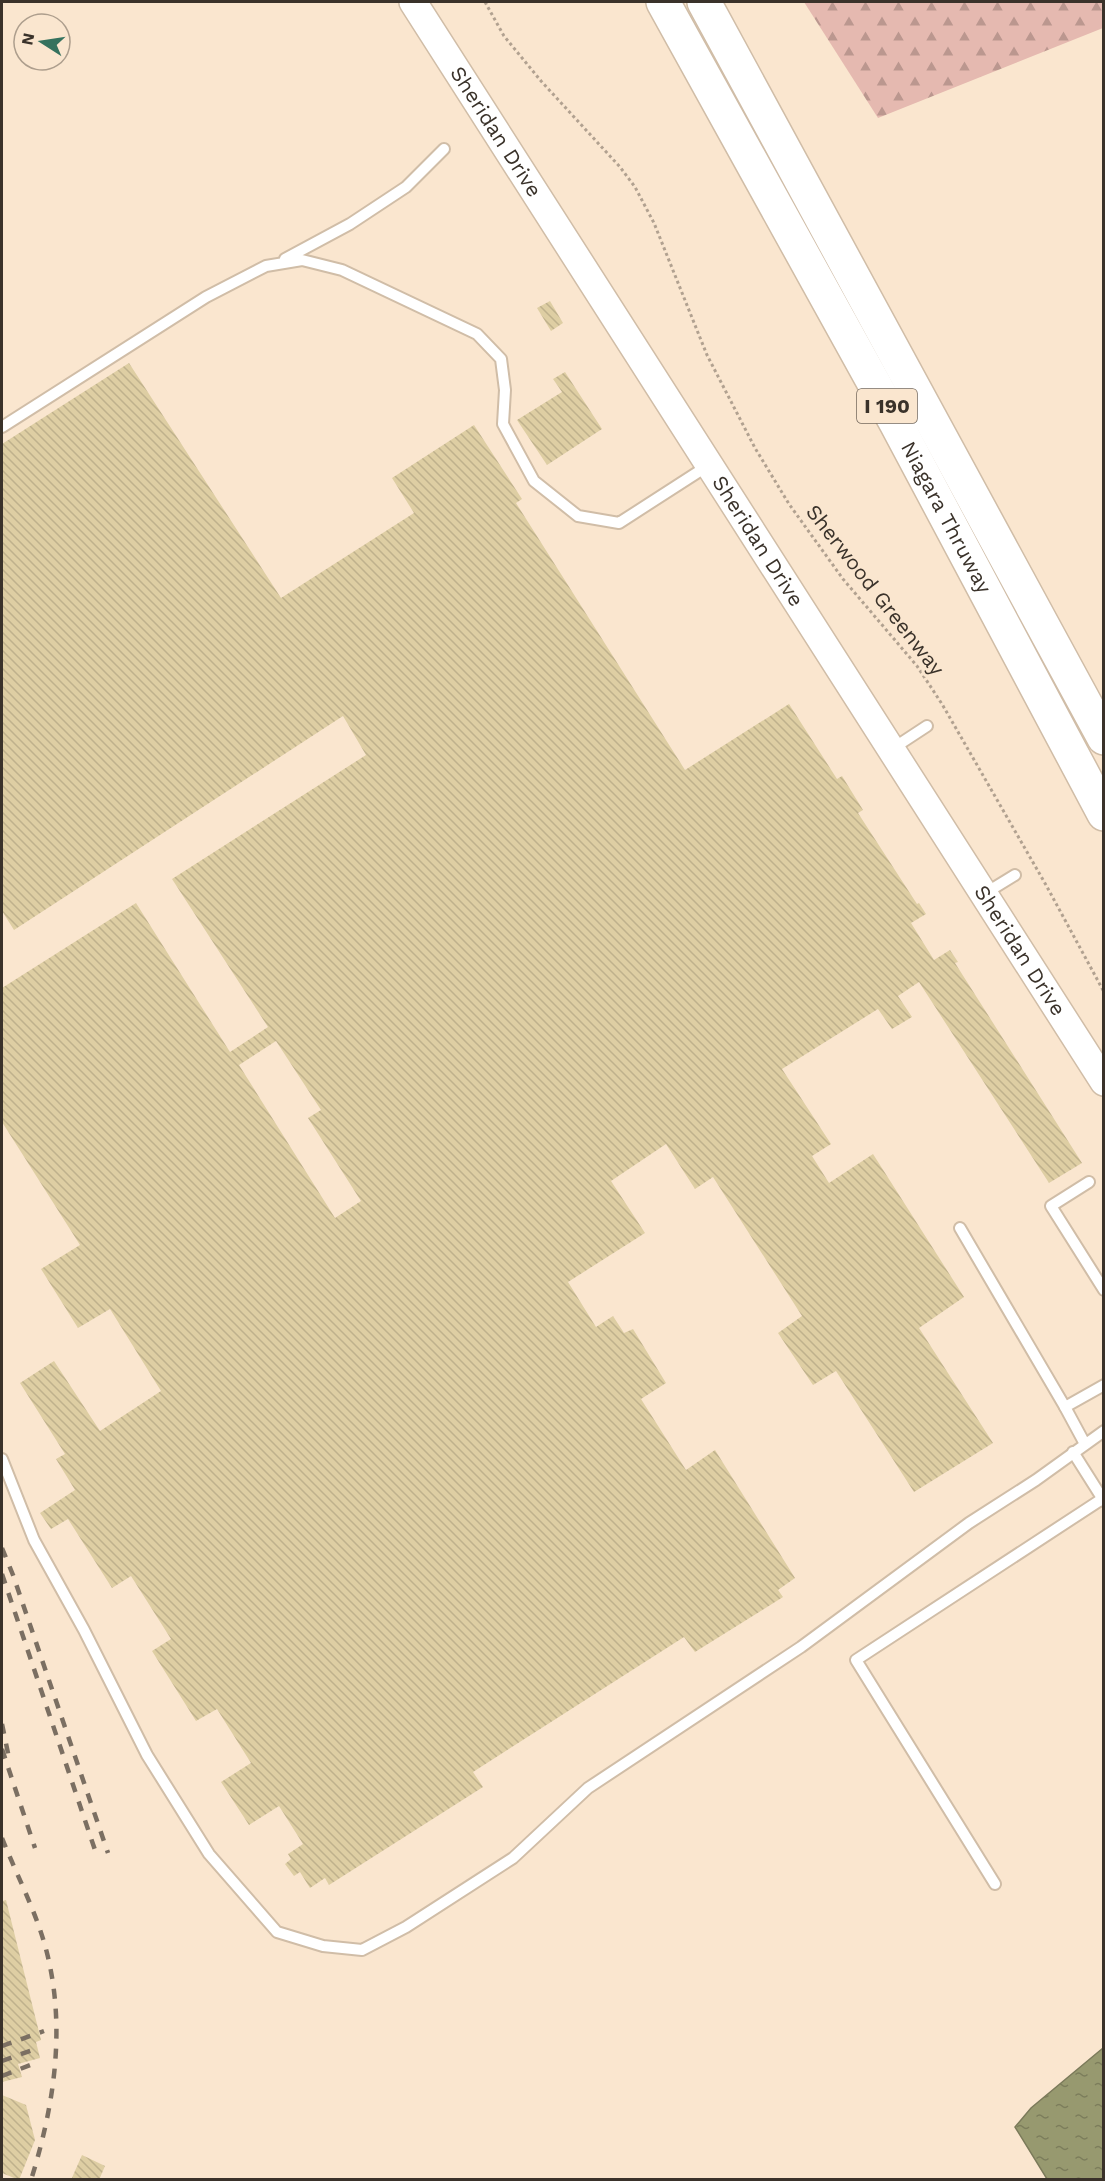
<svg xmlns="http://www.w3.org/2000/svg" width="1105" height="2181" viewBox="0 0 1105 2181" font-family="'Work Sans',sans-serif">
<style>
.forest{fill:url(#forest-firs)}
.water{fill:url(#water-ripples);stroke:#7b7a5a;stroke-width:1.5}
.building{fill:url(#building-back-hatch);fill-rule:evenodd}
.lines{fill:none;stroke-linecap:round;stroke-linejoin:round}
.service-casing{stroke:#d0bda7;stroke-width:14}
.secondary-casing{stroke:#d0bda7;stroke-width:30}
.motorway-casing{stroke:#d0bda7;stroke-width:36}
.path{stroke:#b1a190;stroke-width:3;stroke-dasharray:3 3;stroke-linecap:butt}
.service{stroke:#fff;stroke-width:10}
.secondary{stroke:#fff;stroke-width:27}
.motorway{stroke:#fff;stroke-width:33}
.rail{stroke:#7b6f62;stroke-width:4.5;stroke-dasharray:10 10;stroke-linecap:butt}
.labels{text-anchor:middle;stroke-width:6;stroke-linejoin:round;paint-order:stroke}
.shield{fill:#fae6cf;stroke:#74685c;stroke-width:1.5}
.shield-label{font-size:20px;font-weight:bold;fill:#3a322a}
.street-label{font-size:21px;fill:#3a322a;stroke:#fae6cf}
</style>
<defs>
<pattern id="forest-firs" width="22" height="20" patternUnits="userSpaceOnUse" patternTransform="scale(1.5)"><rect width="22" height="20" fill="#e5b9b0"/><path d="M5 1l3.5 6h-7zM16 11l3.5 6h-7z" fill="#bb978f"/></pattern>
<pattern id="water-ripples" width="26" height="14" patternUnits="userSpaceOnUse" patternTransform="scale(1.5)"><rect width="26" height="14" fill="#97996f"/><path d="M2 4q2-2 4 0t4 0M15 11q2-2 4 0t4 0" fill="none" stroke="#7c7d5b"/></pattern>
<pattern id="building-back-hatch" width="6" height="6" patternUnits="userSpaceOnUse" patternTransform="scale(1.5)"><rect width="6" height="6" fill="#decea3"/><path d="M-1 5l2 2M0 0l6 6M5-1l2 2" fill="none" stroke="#bfb18c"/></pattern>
</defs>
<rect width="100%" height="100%" fill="#fae6cf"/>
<path class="forest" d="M804,2H1103V28L878,118Z"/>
<path class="water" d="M1103,2048V2179H1047L1015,2127L1031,2108Z"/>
<g class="building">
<path d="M550,301L563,323L551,331L537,308Z"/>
<path d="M129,363L281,598L414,513L392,478L474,425L522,499L516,503L685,770L789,704L837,779L842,776L863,810L858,813L917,904L919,903L926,914L911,923L934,960L950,950L958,962L955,963L1082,1163L1049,1183L919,982L898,996L912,1017L892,1029L878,1009L782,1069L831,1144L812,1156L829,1183L873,1154L964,1297L919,1328L993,1443L914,1492L836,1371L813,1385L778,1333L802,1316L713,1177L695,1189L666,1144L611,1181L645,1233L568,1282L596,1327L613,1316L624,1333L633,1329L666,1383L641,1399L686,1470L715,1450L795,1578L778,1590L783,1597L695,1652L684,1637L473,1772L483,1787L329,1885L325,1878L310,1888L300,1872L294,1876L285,1864L291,1859L288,1854L303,1844L279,1806L249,1825L221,1782L251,1763L217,1709L196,1721L152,1651L171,1639L131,1576L112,1588L68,1519L51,1529L40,1513L75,1490L56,1459L65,1454L20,1383L54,1361L100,1431L161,1391L110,1309L78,1328L41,1269L80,1245L2,1122V988L136,903L230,1052L268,1027L172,879L366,755L343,716L14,930L2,911V444ZM276,1041L321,1110L308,1118L361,1201L335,1218L239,1065Z"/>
<path d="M565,372L602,429L547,465L517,420L562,392L553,379Z"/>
<path d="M6,1900L41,2040L36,2042L40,2058L18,2064L22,2077L2,2082V1901Z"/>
<path d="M2,2095L26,2105L35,2140L19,2180L2,2173Z"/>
<path d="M82,2155L105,2166L99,2180H71Z"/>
</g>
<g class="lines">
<defs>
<g id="service">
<path d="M285,259L350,224L406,187L444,149"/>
<path d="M2,427L206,297L266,266L302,260L342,270L477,334L501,359L505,390L503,424L534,481L578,516L619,523L709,465"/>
<path d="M892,749L927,726"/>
<path d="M984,894L1015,875"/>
<path d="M1089,1182L1051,1206L1104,1290"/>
<path d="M960,1228L1065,1407"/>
<path d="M1085,1444L1065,1407L1104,1385"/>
<path d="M1073,1452L1104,1501"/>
<path d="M2,1459L34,1540L84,1630L147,1755L209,1854L277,1932L323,1946L362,1950L406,1927L513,1858L588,1788L801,1647L969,1523L1036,1480L1104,1431"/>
<path d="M995,1884L856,1660L1102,1499"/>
</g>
<g id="secondary">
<path id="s1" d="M413,2L1104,1082"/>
</g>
<g id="motorway">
<path id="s2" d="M663,2L896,423L1104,814"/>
<path d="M704,2L1104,738"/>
</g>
</defs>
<use href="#service" class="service-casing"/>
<use href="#secondary" class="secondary-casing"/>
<use href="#motorway" class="motorway-casing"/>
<path class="path" d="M485,2L504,36L541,81L620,167L635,187L654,223L707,355L755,448L789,504L843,579L917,666L942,704L1046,885L1104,992"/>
<use href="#service" class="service"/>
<use href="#secondary" class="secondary"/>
<use href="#motorway" class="motorway"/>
<g class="rail">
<path d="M2,1548L13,1575L108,1853"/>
<path d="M2,1574L96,1853"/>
<path d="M2,1724L9,1758"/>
<path d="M2,1749L35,1848"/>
<path d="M2,1838C17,1876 37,1913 47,1953C66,2029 54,2106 31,2180"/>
<path d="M2,2046L44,2031"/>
<path d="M2,2061L38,2048"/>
<path d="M2,2076L38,2062"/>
</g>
</g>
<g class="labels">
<rect class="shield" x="857" y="389" width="60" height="34" rx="4.5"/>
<g class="shield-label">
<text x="887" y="413">I 190</text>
</g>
<g class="street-label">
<text dy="7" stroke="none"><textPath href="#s1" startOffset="154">Sheridan Drive</textPath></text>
<text dy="7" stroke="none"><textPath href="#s2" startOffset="588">Niagara Thruway</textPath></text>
<text dy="7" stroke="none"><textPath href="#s1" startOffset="640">Sheridan Drive</textPath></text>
<text transform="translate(875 590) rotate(52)" y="7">Sherwood Greenway</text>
<text dy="7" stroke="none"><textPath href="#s1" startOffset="1126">Sheridan Drive</textPath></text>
</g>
</g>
<rect width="1105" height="2181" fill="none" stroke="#3a322a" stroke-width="6"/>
<g transform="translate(42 42) rotate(282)"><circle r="28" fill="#fae6cf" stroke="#ad9e8d" stroke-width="1.5"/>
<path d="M0-4.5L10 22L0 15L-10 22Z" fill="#35725e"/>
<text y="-9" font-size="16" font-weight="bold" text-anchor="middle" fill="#3a322a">N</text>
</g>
</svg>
